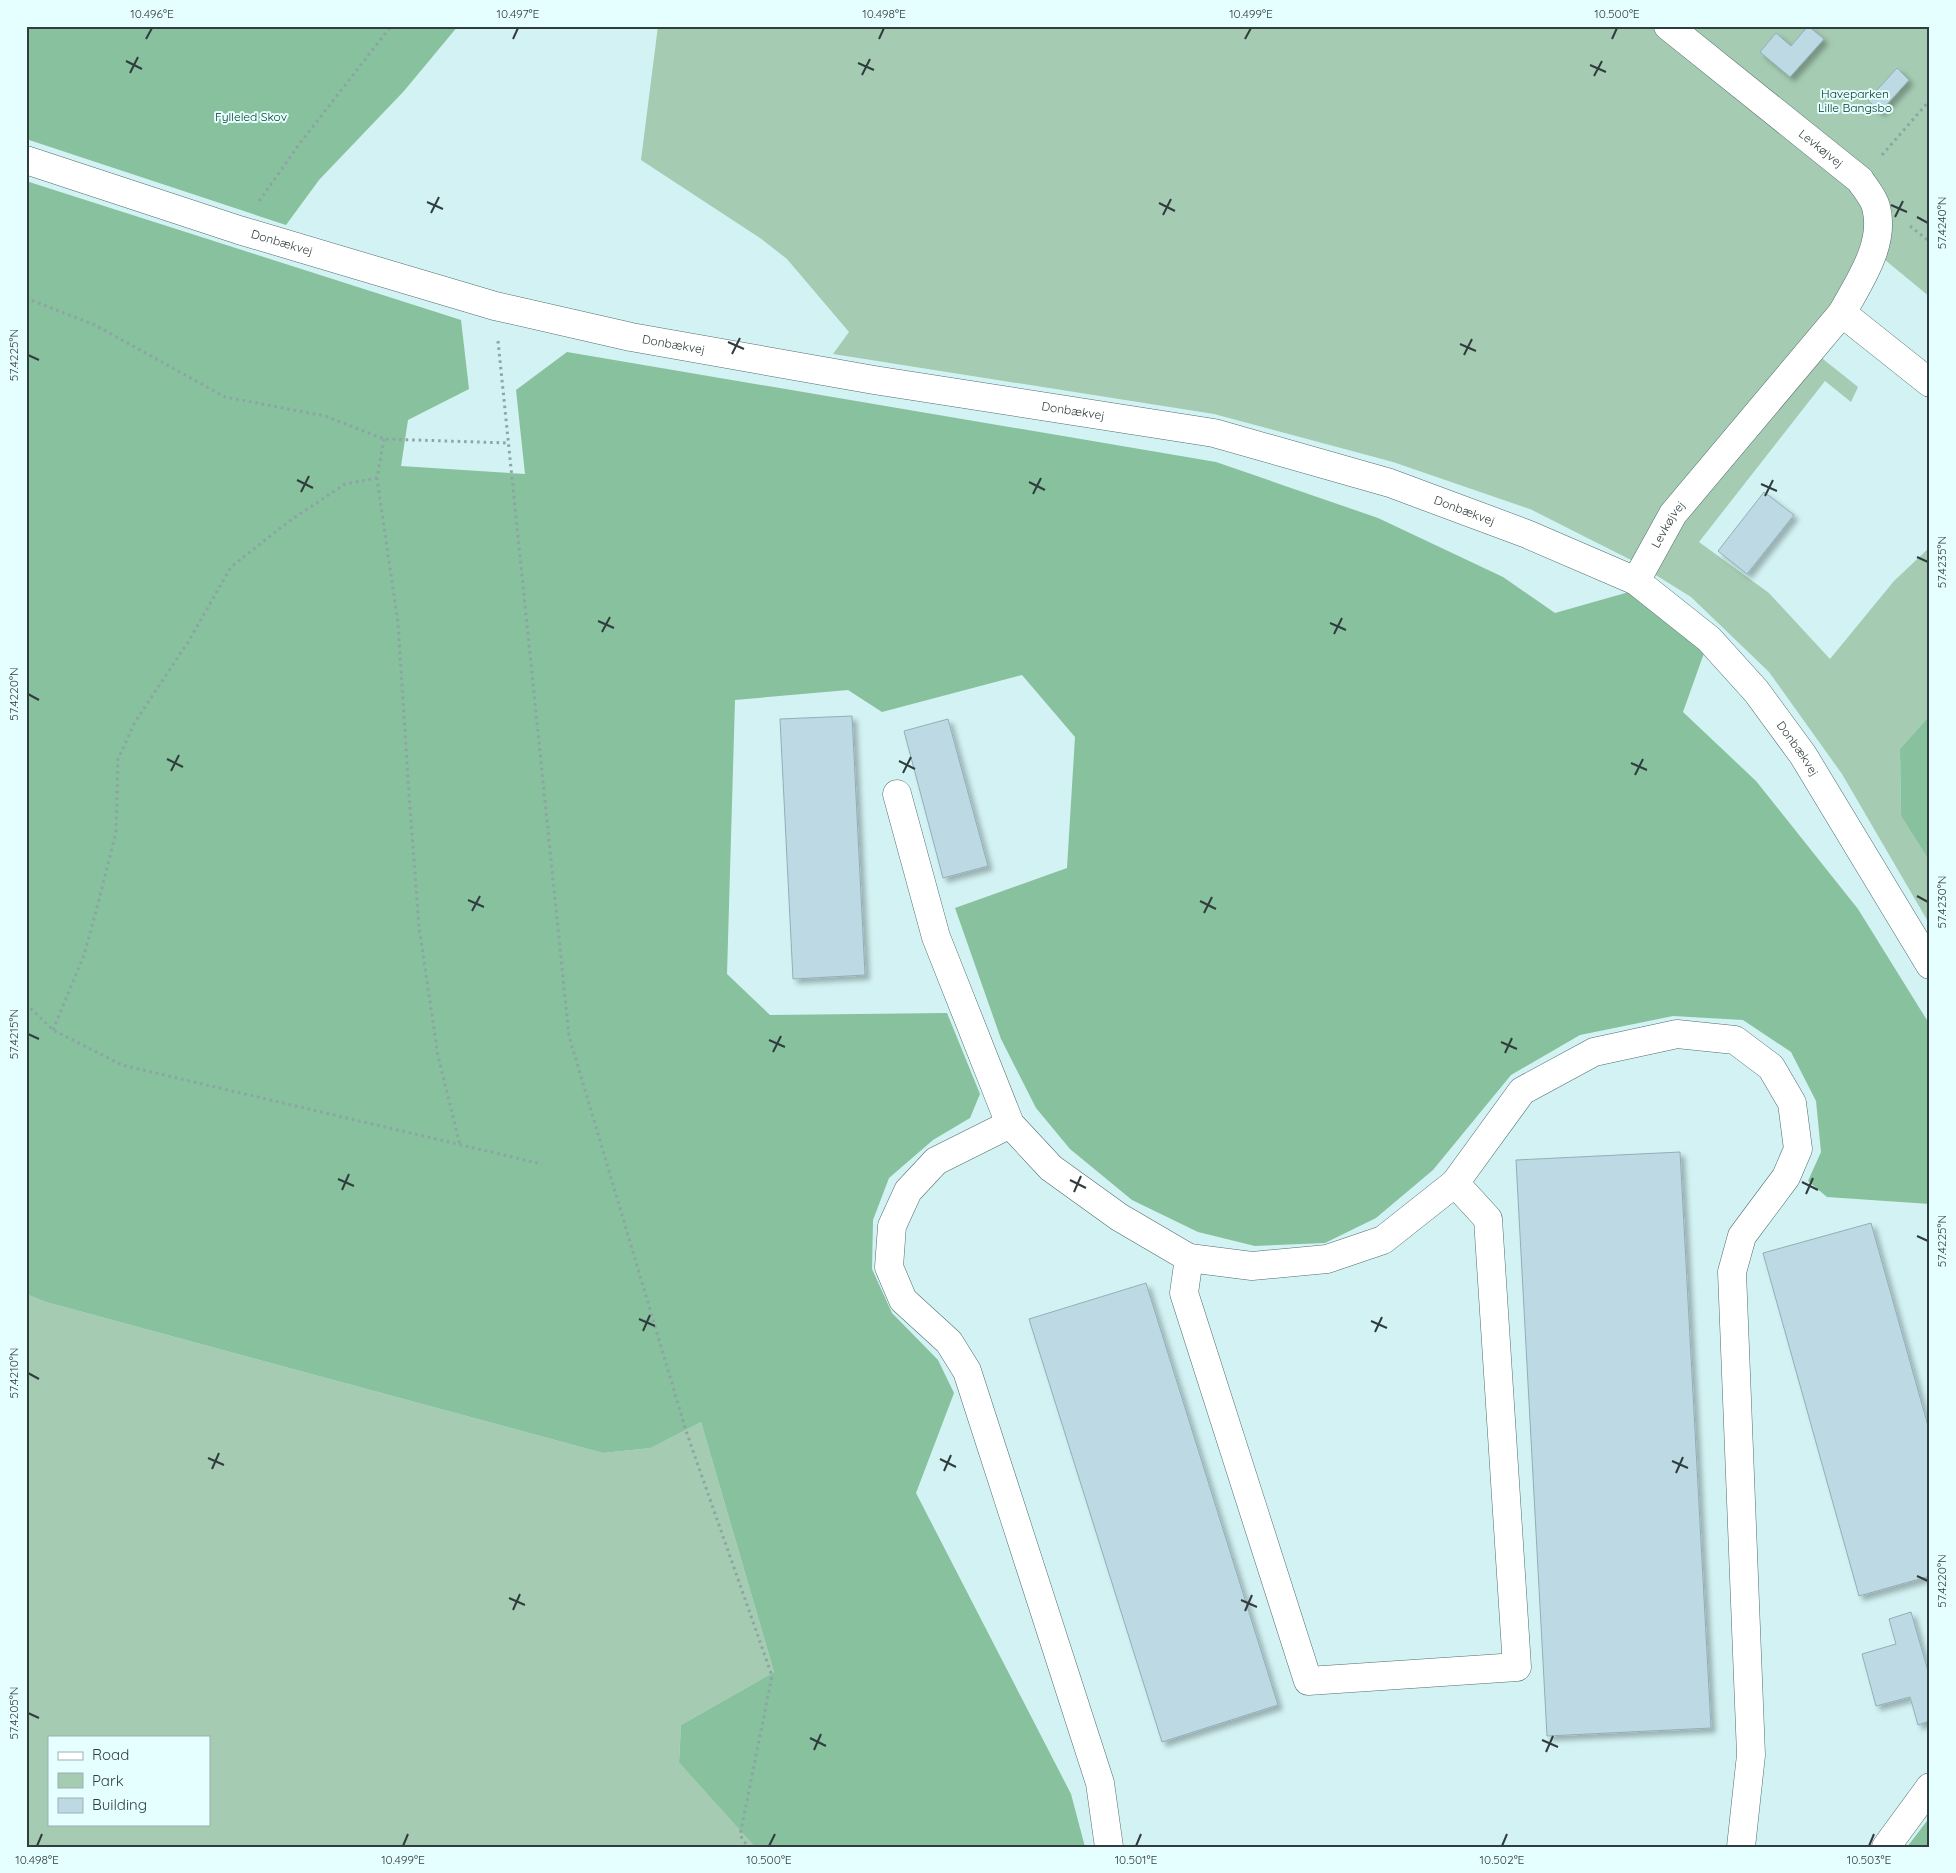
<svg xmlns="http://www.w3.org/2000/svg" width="1956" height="1873" viewBox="0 0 1956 1873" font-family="Quicksand,sans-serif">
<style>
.green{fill:#a5cbb2;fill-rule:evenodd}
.forest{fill:#87c19d}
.building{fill:#bdd9e3;stroke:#93aeb8;filter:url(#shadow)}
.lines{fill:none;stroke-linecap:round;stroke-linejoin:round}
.minor-casing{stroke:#516d6e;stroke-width:29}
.path{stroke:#8da4a5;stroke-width:3;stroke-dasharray:2.5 4;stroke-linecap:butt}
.minor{stroke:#fff;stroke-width:28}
.ticks{fill:none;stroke:#303c3d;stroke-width:2}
.labels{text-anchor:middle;stroke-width:4;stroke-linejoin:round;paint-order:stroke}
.park-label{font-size:12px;fill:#03331c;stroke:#e5feff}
.street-label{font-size:12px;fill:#303c3d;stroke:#e5feff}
.neatline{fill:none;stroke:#303c3d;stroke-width:2}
.ticks-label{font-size:12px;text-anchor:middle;fill:#303c3d}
</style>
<defs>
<filter id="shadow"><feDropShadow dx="4.5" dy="4.5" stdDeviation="2.5" flood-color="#0004"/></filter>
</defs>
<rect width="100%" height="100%" fill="#d3f2f3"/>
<g class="green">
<path d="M658,26H1930V297L1879,255L1803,343L1858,387L1851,402L1825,381L1699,542L1769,593L1830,659L1894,581L1930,547V715L1900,749L1901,816L1930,862V925L1842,774L1769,672L1691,597L1635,562L1530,509L1393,462L1214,414L833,354L849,332L787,259L760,238L641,160Z"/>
<path d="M26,1294L46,1302L603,1453L651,1448L701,1422L774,1672L681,1725L679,1761L755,1847H26ZM49,1737H209V1824H49Z"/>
</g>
<g class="forest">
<path d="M26,26H458L404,91L319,180L286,225L26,139Z"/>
<path d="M26,181L461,320L469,389L408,420L401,466L525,474L516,390L567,352L1216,462L1378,518L1503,577L1555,613L1629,592L1709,639L1683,712L1756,781L1858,909L1930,1025V1204L1827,1197L1808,1181L1821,1152L1816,1101L1791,1052L1743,1020L1673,1016L1580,1035L1511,1075L1433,1170L1376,1218L1325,1243L1255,1246L1198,1232L1132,1200L1070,1149L1036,1108L1001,1039L955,908L1067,868L1075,737L1022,675L882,712L848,690L735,700L727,974L770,1015L947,1013L980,1094L970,1118L933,1140L889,1178L873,1220L872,1269L892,1313L938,1360L954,1393L916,1493L1071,1794L1085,1847H755L679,1762L681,1725L774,1672L701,1422L651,1448L603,1453L46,1302L26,1294Z"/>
<path d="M1930,715V862L1901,816L1900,749Z"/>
<path d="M1930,1817V1847H1907Z"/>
</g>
<g class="building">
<path d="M1808,26L1824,39L1790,77L1760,52L1776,33L1791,46Z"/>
<path d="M1897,68L1909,80L1880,112L1868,100Z"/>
<path d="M1764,492L1794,515L1747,574L1718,551Z"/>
<path d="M852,716L865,975L793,979L780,719Z"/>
<path d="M948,719L988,866L943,878L904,731Z"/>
<path d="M1680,1152L1711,1728L1547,1736L1516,1160Z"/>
<path d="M1871,1223L1930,1433V1576L1859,1596L1763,1253Z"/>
<path d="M1146,1283L1278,1705L1162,1742L1029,1319Z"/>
<path d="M1911,1612L1930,1678V1721L1918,1725L1910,1697L1876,1706L1862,1654L1896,1644L1889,1619Z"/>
</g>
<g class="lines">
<defs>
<g id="minor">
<path id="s1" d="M1668,26L1860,180C1865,188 1874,198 1876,207C1886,244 1859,282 1842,313"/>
<path id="s2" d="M26,160L239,230L495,306L631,337L874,380L1214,433L1390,483L1527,534L1636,581L1709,639L1756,691L1803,755L1930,965"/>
<path id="s3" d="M1636,581L1673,514L1842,313L1930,383"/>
<path d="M897,794L936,937L1010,1124L1051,1168L1119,1217L1189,1258"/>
<path d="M1010,1124L936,1161L908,1191L892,1226L889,1267L903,1300L949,1342L967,1371L1100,1783L1109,1847"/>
<path d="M1455,1183L1488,1219L1517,1667L1308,1681L1184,1293L1189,1258L1252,1266L1327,1259L1383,1240L1455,1183L1522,1091L1594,1052L1677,1034L1735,1040L1771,1067L1792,1103L1798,1149L1786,1177L1742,1236L1732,1272L1751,1755L1741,1847"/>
<path d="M1886,1847L1930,1787"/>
</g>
</defs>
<use href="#minor" class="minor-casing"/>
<g class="path">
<path d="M1882,155L1930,100"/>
<path d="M259,201L301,142L391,26"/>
<path d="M1910,226L1930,242"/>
<path d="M26,298L95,325L225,397L325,416L384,439L509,443"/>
<path d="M498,341L569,1036L686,1431L772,1676L740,1835L748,1847"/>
<path d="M384,439L377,478L398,623L409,794L419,927L438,1056L460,1145"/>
<path d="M26,1004L53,1030L122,1065L542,1164"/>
<path d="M53,1030L84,955L98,904L116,832L118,759L135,722L188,642L231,567L288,522L345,484L377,478"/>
</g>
<use href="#minor" class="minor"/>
</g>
<path class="ticks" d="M146,39L152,28M513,39L518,28M879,39L884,28M1245,39L1251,28M1612,39L1617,28M126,61L142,69M858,63L874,70M1590,65L1606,72M130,73L138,57M862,75L870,59M1594,76L1602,61M427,202L443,209M1159,203L1175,211M1891,205L1907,212M431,213L439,197M1163,215L1171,199M1895,217L1903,201M1917,217L1928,223M728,342L744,349M1460,344L1476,351M732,354L740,338M28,355L39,360M1464,355L1472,339M297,480L313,488M1029,482L1045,490M1761,484L1777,491M301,492L309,476M1033,494L1041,478M1765,496L1773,480M1917,557L1928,562M598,621L614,628M1330,623L1346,630M602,632L610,617M1334,634L1342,618M28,694L39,700M167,759L183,767M899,761L915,769M1631,763L1647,770M171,771L179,755M903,773L911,757M1635,775L1643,759M1917,896L1928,902M468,900L484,907M1200,901L1216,909M472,911L480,896M1204,913L1212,897M28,1034L39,1039M769,1040L785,1047M1501,1042L1517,1049M773,1052L781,1036M1505,1053L1512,1038M338,1179L354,1186M1070,1180L1086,1188M1802,1182L1818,1190M342,1190L349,1174M1074,1192L1081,1176M1806,1194L1813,1178M1917,1236L1928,1241M639,1319L655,1326M1371,1321L1387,1328M643,1331L650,1315M1375,1332L1382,1317M28,1373L39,1379M208,1458L224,1465M940,1459L956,1467M1672,1461L1688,1468M212,1469L219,1453M944,1471L951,1455M1676,1473L1683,1457M1917,1576L1928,1581M509,1598L525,1605M1241,1600L1257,1607M513,1610L520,1594M1245,1611L1252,1595M28,1713L39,1718M810,1738L826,1746M1542,1740L1558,1747M814,1750L821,1734M1546,1752L1553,1736M37,1846L42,1834M403,1846L408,1834M769,1846L775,1834M1136,1846L1141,1834M1502,1846L1507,1834M1869,1846L1874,1834"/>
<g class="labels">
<g class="park-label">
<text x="1855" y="98">Haveparken<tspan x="1855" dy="14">Lille Bangsbo</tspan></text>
<text x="251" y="121">Fylleled Skov</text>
</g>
<g class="street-label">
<text dy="4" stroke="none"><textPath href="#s1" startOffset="196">Levkøjvej</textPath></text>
<text dy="4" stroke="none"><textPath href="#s2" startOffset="269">Donbækvej</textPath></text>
<text dy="4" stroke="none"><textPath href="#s2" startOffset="674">Donbækvej</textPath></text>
<text dy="4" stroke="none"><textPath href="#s2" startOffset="1079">Donbækvej</textPath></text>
<text dy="4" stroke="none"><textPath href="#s2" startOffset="1484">Donbækvej</textPath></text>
<text dy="4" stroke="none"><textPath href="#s3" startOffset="65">Levkøjvej</textPath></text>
<text dy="4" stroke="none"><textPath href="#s2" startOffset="1904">Donbækvej</textPath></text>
</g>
</g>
<rect width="1956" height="1873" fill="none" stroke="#e5feff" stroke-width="55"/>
<rect x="48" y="1736" width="162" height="90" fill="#e5feff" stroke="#9db0b1"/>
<rect x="58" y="1752" width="25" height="8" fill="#ffffff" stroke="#9db0b1"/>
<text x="92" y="1760" font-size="15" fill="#303c3d">Road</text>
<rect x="58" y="1773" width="25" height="15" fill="#a5cbb2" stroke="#9db0b1"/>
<text x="92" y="1786" font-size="15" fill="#303c3d">Park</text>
<rect x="58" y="1798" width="25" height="15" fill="#bdd9e3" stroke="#9db0b1"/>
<text x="92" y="1810" font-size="15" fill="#303c3d">Building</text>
<rect x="28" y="28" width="1900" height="1818" class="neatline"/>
<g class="ticks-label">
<text x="152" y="18">10.496°E</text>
<text x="518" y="18">10.497°E</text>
<text x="884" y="18">10.498°E</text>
<text x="1251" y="18">10.499°E</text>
<text x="1617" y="18">10.500°E</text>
<text transform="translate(1942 223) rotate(-90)" y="4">57.4240°N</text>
<text transform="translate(14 355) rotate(-90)" y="4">57.4225°N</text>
<text transform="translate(1942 562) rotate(-90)" y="4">57.4235°N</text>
<text transform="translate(14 694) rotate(-90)" y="4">57.4220°N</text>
<text transform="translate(1942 902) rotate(-90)" y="4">57.4230°N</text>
<text transform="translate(14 1034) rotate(-90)" y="4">57.4215°N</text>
<text transform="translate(1942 1241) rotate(-90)" y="4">57.4225°N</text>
<text transform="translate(14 1373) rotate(-90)" y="4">57.4210°N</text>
<text transform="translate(1942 1581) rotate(-90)" y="4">57.4220°N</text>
<text transform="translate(14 1713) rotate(-90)" y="4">57.4205°N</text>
<text x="37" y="1864">10.498°E</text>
<text x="403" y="1864">10.499°E</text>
<text x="769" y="1864">10.500°E</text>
<text x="1136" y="1864">10.501°E</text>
<text x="1502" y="1864">10.502°E</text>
<text x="1869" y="1864">10.503°E</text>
</g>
</svg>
